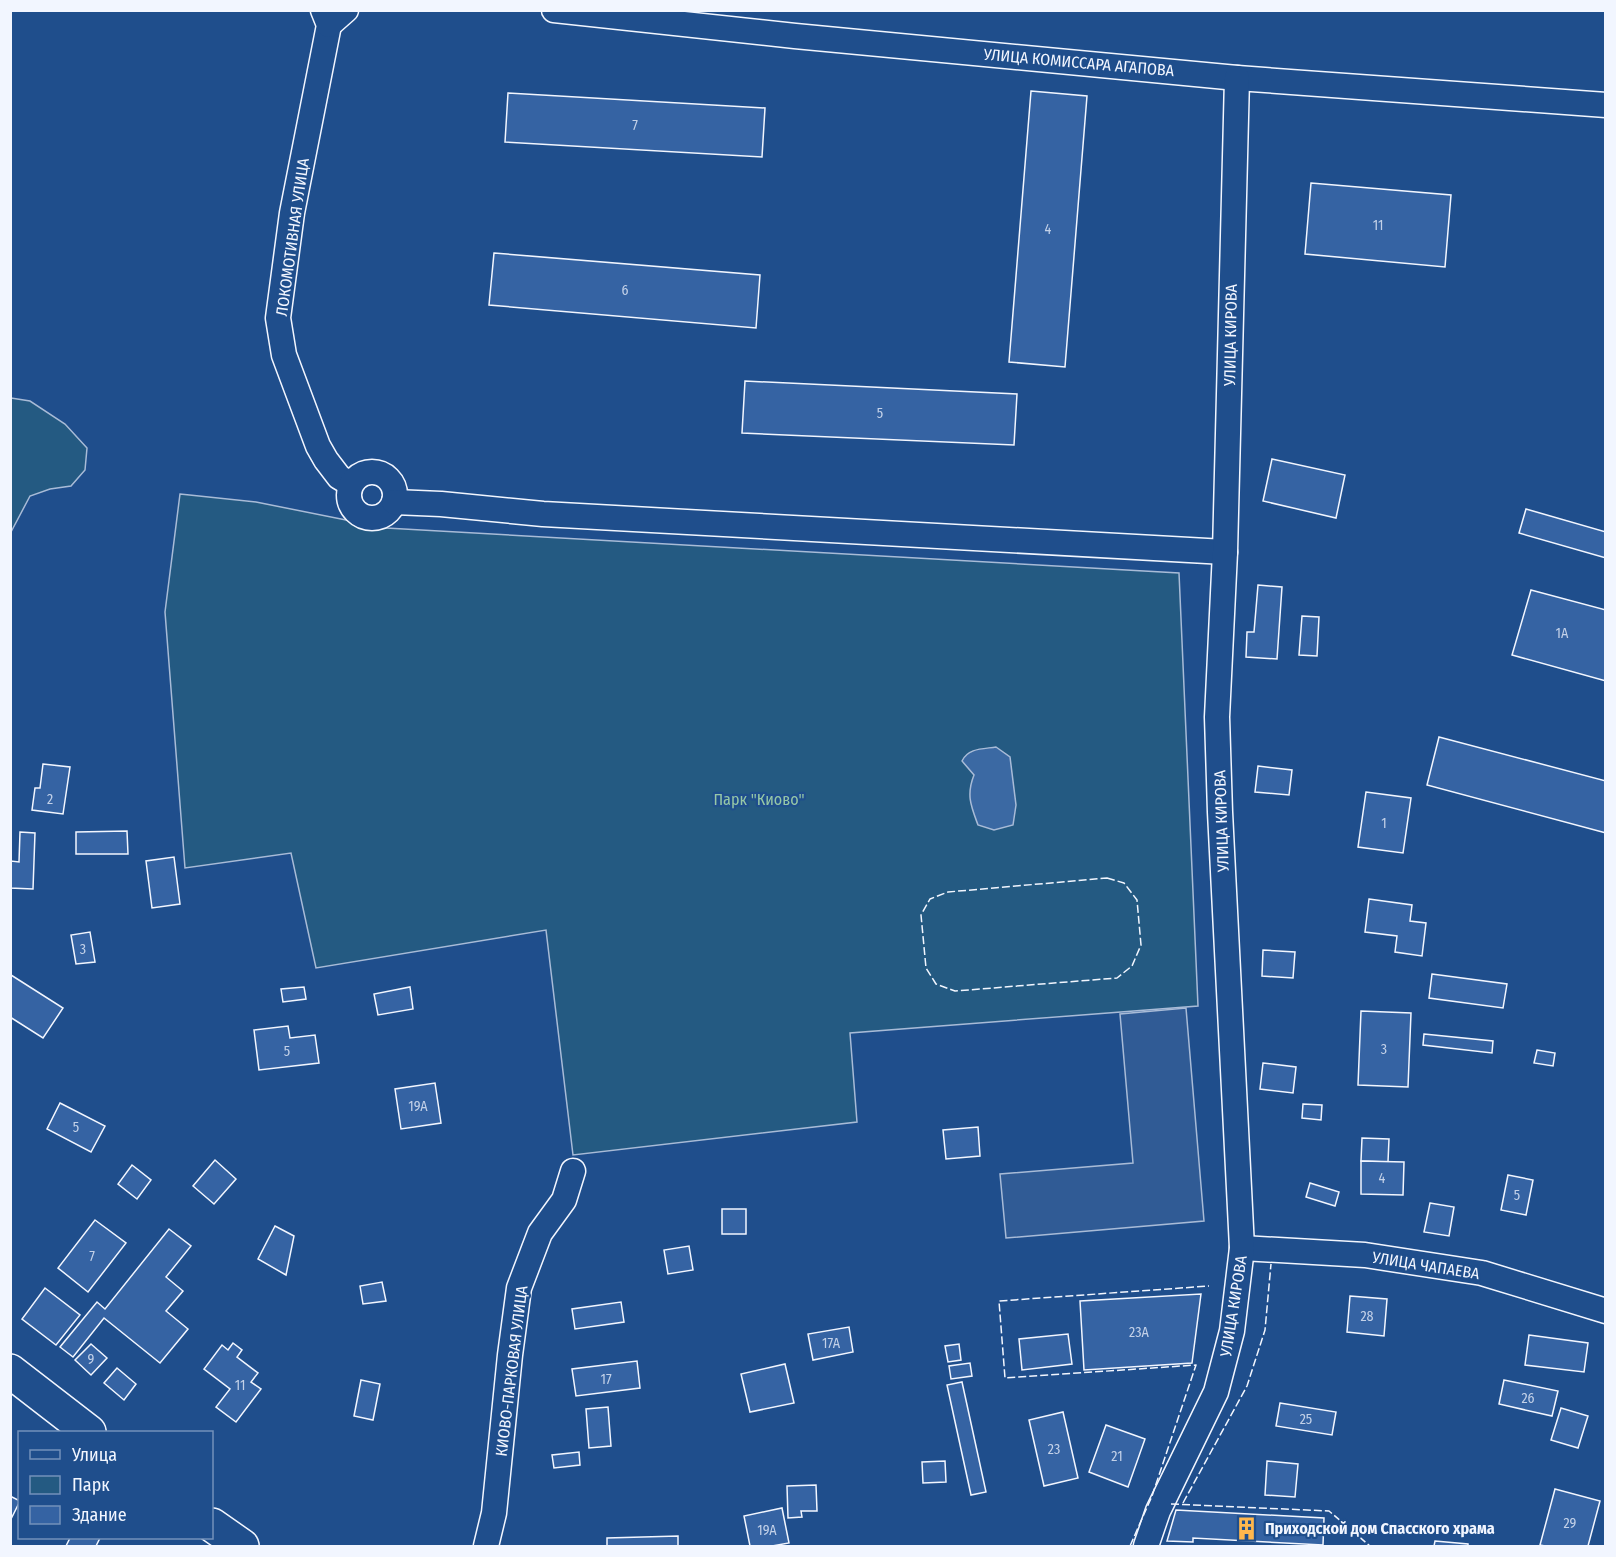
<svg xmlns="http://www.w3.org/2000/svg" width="1616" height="1557" viewBox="0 0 1616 1557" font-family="'Fira Sans Condensed',sans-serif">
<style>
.green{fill:#245a82;stroke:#a8bbd7;stroke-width:1.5}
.parking{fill:#305b95;stroke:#a8bbd7;stroke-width:1.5}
.water{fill:#3b69a3;stroke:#a8bbd7;stroke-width:1.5}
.building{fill:#3563a3;stroke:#f2f6ff;stroke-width:1.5}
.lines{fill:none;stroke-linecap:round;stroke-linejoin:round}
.minor-casing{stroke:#f2f6ff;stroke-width:27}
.secondary-casing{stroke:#f2f6ff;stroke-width:36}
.minor{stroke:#1f4e8c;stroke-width:24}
.secondary{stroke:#1f4e8c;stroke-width:33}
.fence{stroke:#f2f6ff;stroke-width:1.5;stroke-dasharray:8 3;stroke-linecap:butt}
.labels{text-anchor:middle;stroke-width:4.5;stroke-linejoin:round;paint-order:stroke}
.number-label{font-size:14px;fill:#c3d1e8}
.street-label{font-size:16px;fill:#f2f6ff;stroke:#1f4e8c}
.park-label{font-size:16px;fill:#97c8a6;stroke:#1f4e8c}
.poi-label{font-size:16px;font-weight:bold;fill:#f2f6ff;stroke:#1f4e8c;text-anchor:start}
</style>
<rect width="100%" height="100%" fill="#1f4e8c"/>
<g class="green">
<path d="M11,398L30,401L65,424L87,448L85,470L71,486L50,489L30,496L11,532Z"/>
<path d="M180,494L256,502L386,528L1179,573L1198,1006L850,1033L857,1122L573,1155L546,930L316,968L291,853L185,868L165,612Z"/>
</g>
<path class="parking" d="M1186,1008L1204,1221L1006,1238L1000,1174L1133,1163L1120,1014Z"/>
<path class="water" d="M996,747L1010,757L1016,805L1013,825L994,830L978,825C971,806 966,795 974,775L962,761C968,748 983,749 996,747Z"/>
<g class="building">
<path d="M1031,91L1087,96L1065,367L1009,362Z"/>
<path d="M508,93L765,108L762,157L505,142Z"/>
<path d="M1311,183L1451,195L1445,267L1305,254Z"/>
<path d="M494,253L760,275L756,328L489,305Z"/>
<path d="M745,381L1017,394L1014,445L742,433Z"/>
<path d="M1272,459L1345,475L1336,518L1263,501Z"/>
<path d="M1526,509L1606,532V558L1519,533Z"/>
<path d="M1258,585L1282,587L1277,659L1246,657L1247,632H1254Z"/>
<path d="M1531,590L1606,610V681L1512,655Z"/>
<path d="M1302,616L1319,617L1317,656L1299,655Z"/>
<path d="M1439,737L1606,781V833L1427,785Z"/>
<path d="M43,764L70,767L63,814L32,810L35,788H40Z"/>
<path d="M1258,766L1292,770L1289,795L1255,792Z"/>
<path d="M1366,792L1411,798L1403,853L1358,847Z"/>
<path d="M127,831L128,854H76V832Z"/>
<path d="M20,832L35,833L33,889L10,888L11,861L19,862Z"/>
<path d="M174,857L180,904L152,908L146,861Z"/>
<path d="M1369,899L1412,905L1410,921L1426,923L1422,956L1395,952L1397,936L1365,932Z"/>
<path d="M90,932L95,962L76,964L71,935Z"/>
<path d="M1263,950L1295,952L1293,978L1262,976Z"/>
<path d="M1432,974L1507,984L1503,1008L1429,998Z"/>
<path d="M11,975L63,1008L43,1038L10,1017Z"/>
<path d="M304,987L306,999L283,1002L281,989Z"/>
<path d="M410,987L413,1009L378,1015L374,994Z"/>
<path d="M1361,1011L1411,1013L1408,1087L1358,1085Z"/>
<path d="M288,1026L290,1038L315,1035L319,1063L259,1070L254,1030Z"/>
<path d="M1424,1034L1493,1041L1492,1053L1423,1045Z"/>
<path d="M1537,1050L1555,1053L1553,1066L1534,1063Z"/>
<path d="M1263,1063L1296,1067L1293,1093L1260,1089Z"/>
<path d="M435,1083L441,1123L401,1129L395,1089Z"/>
<path d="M60,1103L105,1126L91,1152L47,1129Z"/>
<path d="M1303,1104L1322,1105L1321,1120L1302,1118Z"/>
<path d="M978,1127L980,1156L946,1159L943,1130Z"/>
<path d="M1362,1138L1389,1139L1388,1162L1361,1161Z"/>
<path d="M215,1160L236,1179L214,1204L193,1186Z"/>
<path d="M1361,1161L1404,1162L1403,1195L1361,1194Z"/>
<path d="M132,1165L151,1180L137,1199L118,1184Z"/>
<path d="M1508,1175L1533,1180L1526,1215L1501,1210Z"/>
<path d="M1310,1183L1339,1192L1335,1206L1306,1197Z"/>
<path d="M1430,1203L1454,1207L1449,1236L1424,1232Z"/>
<rect x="722" y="1209" width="24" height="25"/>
<path d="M95,1220L126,1243L88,1292L58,1268Z"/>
<path d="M275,1226L294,1236L286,1275L258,1259Z"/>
<path d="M169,1229L191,1246L166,1277L183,1291L166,1311L188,1329L160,1363L104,1318L73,1357L60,1347L97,1302L105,1309Z"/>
<path d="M689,1246L693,1270L668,1274L664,1250Z"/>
<path d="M382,1282L386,1301L363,1304L360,1286Z"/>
<path d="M45,1288L80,1315L56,1345L22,1319Z"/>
<path d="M1201,1294L1192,1363L1084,1370L1080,1301Z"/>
<path d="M1350,1296L1387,1299L1384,1336L1347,1332Z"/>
<path d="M621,1302L624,1322L575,1329L572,1309Z"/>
<path d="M849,1327L853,1352L813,1360L808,1334Z"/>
<path d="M1068,1334L1072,1364L1022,1370L1019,1339Z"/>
<path d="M1529,1335L1588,1343L1584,1372L1525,1365Z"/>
<path d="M233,1343L242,1350L237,1357L258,1373L251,1382L261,1389L236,1422L216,1407L230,1389L204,1369L222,1345L228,1350Z"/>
<path d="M91,1344L107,1358L91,1375L75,1360Z"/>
<path d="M959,1344L961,1360L948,1362L945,1346Z"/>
<path d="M637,1361L640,1388L576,1396L572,1369Z"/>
<path d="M970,1363L972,1376L951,1379L949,1366Z"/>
<path d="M785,1364L794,1403L750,1412L741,1374Z"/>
<path d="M117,1368L136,1384L124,1400L104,1383Z"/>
<path d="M361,1380L380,1384L373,1420L354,1416Z"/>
<path d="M1504,1380L1558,1391L1552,1416L1499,1404Z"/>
<path d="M962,1382L986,1492L971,1495L947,1385Z"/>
<path d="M1280,1403L1336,1412L1332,1435L1276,1426Z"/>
<path d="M608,1407L611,1446L589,1448L586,1409Z"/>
<path d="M1561,1408L1588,1416L1578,1448L1551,1440Z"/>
<path d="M1063,1412L1078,1478L1044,1486L1029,1420Z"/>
<path d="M1106,1425L1145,1439L1128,1487L1089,1472Z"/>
<path d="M579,1452L580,1465L554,1468L552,1455Z"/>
<path d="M945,1461L946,1482L923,1483L922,1462Z"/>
<path d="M1267,1461L1298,1464L1295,1497L1265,1495Z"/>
<path d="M816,1485L817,1511H801L802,1517L788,1518L787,1486Z"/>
<path d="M1555,1489L1600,1501L1588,1546H1545L1540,1545Z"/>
<path d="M10,1496L20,1501L10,1521Z"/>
<path d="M782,1508L789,1543L772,1546H750L744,1516Z"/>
<path d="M1176,1510L1324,1518L1323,1545L1193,1538V1542L1167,1541Z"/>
<path d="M678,1536V1546H607V1538Z"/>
<path d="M70,1538H100L96,1546H66Z"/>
<path d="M1435,1541L1468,1544V1546H1434Z"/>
</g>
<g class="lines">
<defs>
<g id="minor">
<path d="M323,10L329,25L292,213L278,318L284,355L318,446L326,460L339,477L351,484"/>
<path d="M554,10L795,36L1237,78L1606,105"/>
<path d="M329,25L346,10"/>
<circle cx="372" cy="495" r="23"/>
<path d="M394,502L441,504L543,514L1225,552"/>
<path d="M1242,1248L1365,1255L1482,1273L1606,1311"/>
<path d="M486,1546L494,1513L510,1355L519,1288L540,1233L564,1200L573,1171"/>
<path d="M1146,1546L1158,1511L1216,1392L1232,1331L1242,1248L1220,812L1217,717L1225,552L1237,78"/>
</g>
<g id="secondary">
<path d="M10,1371L89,1432"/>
<path d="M212,1525L242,1546"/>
</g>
</defs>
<use href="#minor" class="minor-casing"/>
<use href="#secondary" class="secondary-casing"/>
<use href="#minor" class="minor"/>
<use href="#secondary" class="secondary"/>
<g class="fence">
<path d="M1107,878L1124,883L1137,900L1141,945L1132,966L1117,978L955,991L936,984L926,968L921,915L930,899L948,892Z"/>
<path d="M1183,1503L1247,1386L1265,1330L1271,1264"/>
<path d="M1171,1504L1329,1511L1370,1546"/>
<path d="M1130,1546L1152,1496L1196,1365L1005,1378L999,1301L1209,1286"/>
</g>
</g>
<defs>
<symbol id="building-bare" viewBox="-9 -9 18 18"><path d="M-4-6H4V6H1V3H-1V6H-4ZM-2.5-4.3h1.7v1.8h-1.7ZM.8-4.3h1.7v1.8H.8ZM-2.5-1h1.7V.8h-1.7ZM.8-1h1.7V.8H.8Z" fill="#ffb74d" stroke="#1f4e8c" stroke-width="2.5" paint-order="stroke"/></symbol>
</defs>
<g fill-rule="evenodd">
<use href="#building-bare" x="1230" y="1512" width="33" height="33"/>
</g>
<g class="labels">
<g class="number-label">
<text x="635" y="130">7</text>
<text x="1378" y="230">11</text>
<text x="1048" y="234">4</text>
<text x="625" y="295">6</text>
<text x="880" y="418">5</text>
<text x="1562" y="638">1А</text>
<text x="50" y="804">2</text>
<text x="1384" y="828">1</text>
<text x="83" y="954">3</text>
<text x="1384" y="1054">3</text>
<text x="287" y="1056">5</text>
<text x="418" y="1111">19А</text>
<text x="76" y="1132">5</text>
<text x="1382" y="1183">4</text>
<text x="1517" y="1200">5</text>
<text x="92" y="1261">7</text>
<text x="1367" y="1321">28</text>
<text x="1139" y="1337">23А</text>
<text x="831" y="1348">17А</text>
<text x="91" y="1364">9</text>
<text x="606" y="1384">17</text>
<text x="240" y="1390">11</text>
<text x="1528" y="1403">26</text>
<text x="1306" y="1424">25</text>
<text x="1054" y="1454">23</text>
<text x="1117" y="1461">21</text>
<text x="1570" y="1528">29</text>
<text x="767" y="1535">19А</text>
</g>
<g class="street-label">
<text transform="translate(1079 62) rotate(5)" y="6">УЛИЦА КОМИССАРА АГАПОВА</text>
<text transform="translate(292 237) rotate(-82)" y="6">ЛОКОМОТИВНАЯ УЛИЦА</text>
<text transform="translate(1230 335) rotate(-89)" y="6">УЛИЦА КИРОВА</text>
<text transform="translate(1221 821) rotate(-92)" y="6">УЛИЦА КИРОВА</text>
<text transform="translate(1426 1265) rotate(9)" y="6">УЛИЦА ЧАПАЕВА</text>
<text transform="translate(1233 1306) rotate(-81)" y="6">УЛИЦА КИРОВА</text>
<text transform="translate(511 1371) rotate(-83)" y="6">КИОВО-ПАРКОВАЯ УЛИЦА</text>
</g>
<g class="park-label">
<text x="759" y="805">Парк "Киово"</text>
</g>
<g class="poi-label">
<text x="1265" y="1534">Приходской дом Спасского храма</text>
</g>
</g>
<rect width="1616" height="1557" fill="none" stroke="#f2f6ff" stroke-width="24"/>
<rect x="18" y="1431" width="195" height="108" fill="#1f4e8c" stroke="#7391ba" stroke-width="1.5"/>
<rect x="30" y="1450" width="30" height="9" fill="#1f4e8c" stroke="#7391ba" stroke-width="1.5"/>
<text x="72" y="1461" font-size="18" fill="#f2f6ff">Улица</text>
<rect x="30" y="1476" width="30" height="18" fill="#245a82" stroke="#7391ba" stroke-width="1.5"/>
<text x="72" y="1491" font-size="18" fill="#f2f6ff">Парк</text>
<rect x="30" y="1506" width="30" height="18" fill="#3563a3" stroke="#7391ba" stroke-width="1.5"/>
<text x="72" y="1521" font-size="18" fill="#f2f6ff">Здание</text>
</svg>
